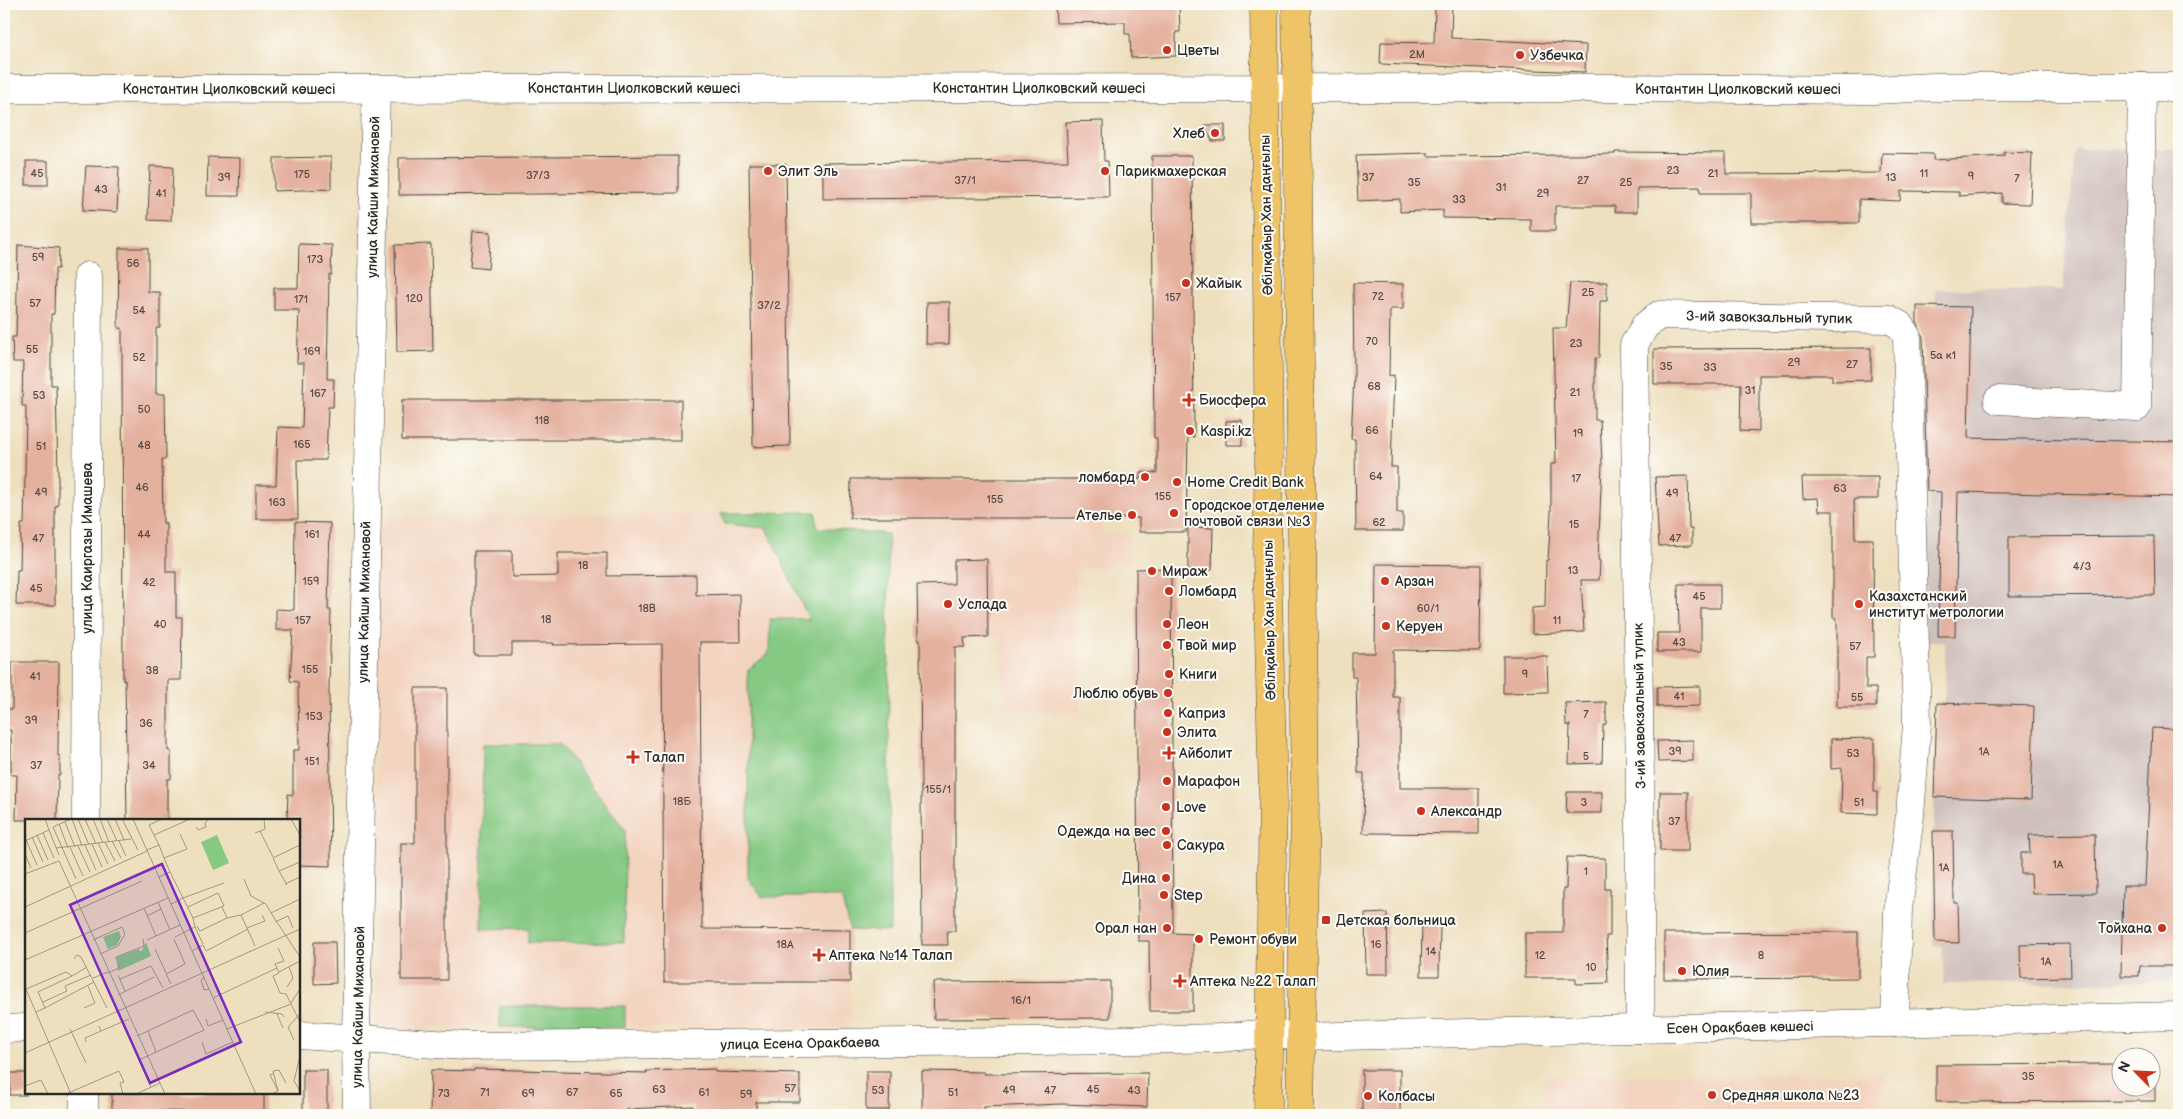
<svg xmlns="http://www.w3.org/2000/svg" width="2183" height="1119" viewBox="0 0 2183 1119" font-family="'Balsamiq Sans',sans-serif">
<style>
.built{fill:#f3d4bf}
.industrial{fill:#cfc0bb}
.green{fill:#86c983;stroke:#587a57}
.building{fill:#e5b19f}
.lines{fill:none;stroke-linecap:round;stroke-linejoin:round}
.minor-casing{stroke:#484641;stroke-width:29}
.major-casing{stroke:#484641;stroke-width:29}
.minor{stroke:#fff;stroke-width:28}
.major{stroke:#efc469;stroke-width:28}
.poi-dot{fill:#c8321e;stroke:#fdfcf7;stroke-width:2}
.labels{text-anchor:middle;stroke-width:4;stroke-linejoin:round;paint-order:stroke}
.number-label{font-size:11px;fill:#5a4c48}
.poi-label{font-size:14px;fill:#2b2b2b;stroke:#fdfcf7;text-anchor:start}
.street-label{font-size:14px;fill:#2b2b2b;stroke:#fdfcf7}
.inset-road{fill:none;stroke:#a09783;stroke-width:1}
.view{fill:#7b2cbf;fill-opacity:0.15;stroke:#7b2cbf;stroke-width:2.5}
.inset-edge{fill:none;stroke:#2b2b2b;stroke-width:2.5}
</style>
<rect width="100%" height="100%" fill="#fdfcf7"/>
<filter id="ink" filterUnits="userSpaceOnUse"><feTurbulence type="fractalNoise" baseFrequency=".02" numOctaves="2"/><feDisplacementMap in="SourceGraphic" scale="10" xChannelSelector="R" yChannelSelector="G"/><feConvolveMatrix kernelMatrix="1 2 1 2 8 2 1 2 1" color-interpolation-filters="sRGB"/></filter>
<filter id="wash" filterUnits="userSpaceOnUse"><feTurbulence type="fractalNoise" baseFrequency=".0096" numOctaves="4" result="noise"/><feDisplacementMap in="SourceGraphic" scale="20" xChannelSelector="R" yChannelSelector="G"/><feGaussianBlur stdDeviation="1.12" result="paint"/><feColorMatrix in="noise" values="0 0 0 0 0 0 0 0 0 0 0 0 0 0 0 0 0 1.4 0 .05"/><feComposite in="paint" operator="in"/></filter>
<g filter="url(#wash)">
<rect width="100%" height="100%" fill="#eedfbe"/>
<g class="built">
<rect x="1829" y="4" width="132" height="1"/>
<path d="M816,512L817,528L888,533V518H1102V535L1129,532L1130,565L1076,570L1080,712H1004L1001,637H988L987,560L954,584L888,585L890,931L850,930V1028L376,1027V517Z"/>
<path d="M1882,1074L1881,1115H1543L1544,1075Z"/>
</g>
<path class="industrial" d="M2075,149H2179V982L1944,984L1942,946H1933L1934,797L1937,703H1945V642L1924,640L1936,289L2063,290Z"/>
<g class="green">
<path d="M816,512L817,528L888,534L890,931L850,930L841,897H762L748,878V670L769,653L770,619H809L766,528L725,524L721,513Z"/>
<path d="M483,744H560L625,830L624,942L528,943V928L481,929Z"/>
<rect x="500" y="1006" width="125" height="21"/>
</g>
<g id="blocks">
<g class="building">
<path d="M1055,4H1179L1180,32H1176V56L1131,58L1130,34H1125V22L1056,23Z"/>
<path d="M1435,4H1452L1451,38L1586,45L1585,72L1380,64L1381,42L1434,43Z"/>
<path d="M1103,121L1104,161H1108L1109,197L823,199V163L1068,161L1066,122Z"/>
<path d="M1205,125H1225V141H1212Z"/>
<path d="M1615,152L1726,153V174L1881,173L1882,153L1933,154V160L2004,156V152L2032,153L2030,204L2002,203V193L1959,196V192L1901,191L1900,201L1859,199V223H1751V193H1700V187L1637,188V212H1615V206H1555V231H1531V219L1443,218V210L1400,212V199L1358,201L1356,155L1428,153V156L1574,155L1615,154Z"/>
<path d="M678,156V193L399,195V158Z"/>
<path d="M1152,156H1192L1194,437H1188L1186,532H1139V518H850L851,479H1140V472L1157,473V438H1154Z"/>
<path d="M208,157L240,158L239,196H207Z"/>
<path d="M331,157V189L274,191V158Z"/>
<rect x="26" y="161" width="22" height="24"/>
<path d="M749,164H786L790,446L753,447Z"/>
<path d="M86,166L119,167L117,212L83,210Z"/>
<path d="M150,166L173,167L171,221L148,220Z"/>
<path d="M473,231L491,232L488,269L470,267Z"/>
<path d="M299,244L332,245L331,275L329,274L327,379H334L333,407H328L326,460H297L298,519H256V485H276L278,427L302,428L304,363H297L299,310H274V288H298Z"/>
<path d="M431,244L433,351L397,352L395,245Z"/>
<path d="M18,245L59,248L58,269H55L54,314H51V385H56L58,477V506H55V605H16L17,570H20L21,524H24L25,477L26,406H22L23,362H13L12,337H16Z"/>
<path d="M119,248H148V292H160V328H156V394H165L166,459H162L163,523H166V572H176V617H182L181,680H168V751H171V779H167V820H127L125,680H123L122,328H118Z"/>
<path d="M1607,282V301H1600L1599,358H1595V420H1600L1602,464L1598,560L1600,561L1599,580H1581L1584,632L1532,634V608L1545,607L1546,560H1548L1551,513V464H1556L1553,328H1566L1570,283Z"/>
<path d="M1353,283L1403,284V309H1390L1389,376L1394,375L1391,467H1397V513H1403V531H1356L1355,439H1351L1354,376Z"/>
<path d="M927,302H950L949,344H926Z"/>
<path d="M1917,306L1971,307L1968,438L2179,442V497L1958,492L1955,636H1938L1941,492L1927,491L1923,337L1917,322Z"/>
<path d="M1871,348V380L1832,381V375H1759V432L1740,431L1741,384H1654V349Z"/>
<rect x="402" y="400" width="279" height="40"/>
<path d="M1242,420V445H1226V421Z"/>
<path d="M1688,476L1689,529H1692V545L1659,546L1655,477Z"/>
<path d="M1802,477H1878V499H1854L1855,539H1873L1874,657H1866V688H1876V707H1837V618H1833V511H1819L1818,498L1803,499Z"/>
<path d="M295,522L330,523L328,610H331L329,688L331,866L299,865V819L287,818L288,794L293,795V750H299L298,682L290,681L293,630H276V609L294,610Z"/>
<path d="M1188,527L1213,528L1212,570L1188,571Z"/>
<path d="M2154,536L2155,595L2009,596V537Z"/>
<path d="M474,551H512V577L558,576V553H607V576L696,575V595L740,594L741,642H700L702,929L850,930V982H664L662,644L553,645L554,643H512V655H474Z"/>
<path d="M987,559L988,637L964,638L965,647H955V931H947L948,945H922L920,640H918L917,585L954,584V560Z"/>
<path d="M1376,564L1481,565L1480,651L1393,650V697H1400V788H1479V834L1363,833L1364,773H1358L1356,677H1352V653H1375Z"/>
<path d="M1171,568L1173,933L1193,934V1011H1150L1149,941H1138L1136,569Z"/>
<path d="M1678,584H1720V608H1701V652H1657V633H1679Z"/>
<path d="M1503,656H1547L1548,692L1503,693Z"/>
<path d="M12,662H59L58,756H60V775H58L57,820H16L17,775H11V730H4V709H12Z"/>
<path d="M1700,686V706L1657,707V687Z"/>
<path d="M415,688H447V980H401V843H415Z"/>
<path d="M1606,702V724L1603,725L1602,763L1569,764L1570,725H1566L1565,703Z"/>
<path d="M1937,703L2034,706L2031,800L1934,797Z"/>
<path d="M2152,728L2179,729V966H2140L2139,976H2121L2123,886H2145Z"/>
<path d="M1874,738V792H1877V814L1841,813L1842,768L1831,769V739Z"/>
<path d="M1693,740V761L1658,762L1657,741Z"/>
<path d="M1567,792H1602V813H1566Z"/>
<rect x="1660" y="792" width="28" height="59"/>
<path d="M1933,831H1953L1954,903H1958L1959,943L1935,942Z"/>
<path d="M2095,834L2096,893L2032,894L2031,874H2021V853H2030L2029,835Z"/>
<path d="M1567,857L1605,858V889H1610V936H1606L1608,983L1576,984V978H1525V933H1563V889H1566Z"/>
<path d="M1387,913L1388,974H1366L1365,914Z"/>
<path d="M1422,924L1440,925L1439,976H1421Z"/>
<path d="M1858,932V978L1664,979V933Z"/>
<path d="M314,942H335L336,983L314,984Z"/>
<path d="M2070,944L2071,977L2021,978L2020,945Z"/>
<path d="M1110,981V1018L934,1019L933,982Z"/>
<path d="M2150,1063H2155V1101L1936,1102V1065L2120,1064V1086H2150Z"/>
<path d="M474,1069L647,1073L646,1071L715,1069V1072L800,1074V1102H756V1115H693V1106L627,1109V1113L582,1112V1115H430L431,1070L474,1071Z"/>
<rect x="303" y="1070" width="24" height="45"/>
<rect x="1362" y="1070" width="38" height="45"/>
<path d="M866,1071H890L889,1110H866Z"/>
<path d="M922,1071L984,1072V1074L1148,1073L1147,1107L1062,1104L984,1107V1113H922Z"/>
<rect x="10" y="1073" width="16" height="22"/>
<path d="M112,1093H264V1115H219V1112L147,1111V1115H112Z"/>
</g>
</g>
</g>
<g filter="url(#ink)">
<use href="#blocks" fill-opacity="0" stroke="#484641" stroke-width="1"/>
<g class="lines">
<defs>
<g id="minor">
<path d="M4,89L1600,88L1873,90L1934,87H2179"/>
<path d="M1998,400L2137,407L2142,87"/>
<path d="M86,820L88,276"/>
<path d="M4,1029L26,1028"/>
<path d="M1640,1029V783L1634,345L1645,326L1659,315L1889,319L1901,326L1907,337L1917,724L1910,815L1898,910L1895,1023"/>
<path d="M299,1035L466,1046L1136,1040L1220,1038L1268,1033L1300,1037L2179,1016"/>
<path d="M84,1115V1093"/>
<path d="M357,1115L356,1037L376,89"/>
</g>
<g id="major">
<path d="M1264,4L1269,456L1267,553L1273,797L1268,1115"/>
<path d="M1296,4L1305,801L1300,1115"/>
</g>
</defs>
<use href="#minor" class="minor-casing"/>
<use href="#major" class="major-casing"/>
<use href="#minor" class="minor"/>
<use href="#major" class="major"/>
</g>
</g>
<g class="poi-dot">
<circle cx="1167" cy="50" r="5"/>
<circle cx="1520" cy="55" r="5"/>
<circle cx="1215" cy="133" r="5"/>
<circle cx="768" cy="171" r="5"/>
<circle cx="1105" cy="171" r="5"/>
<circle cx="1186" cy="283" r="5"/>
<path d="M1186.5 392.5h5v5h5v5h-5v5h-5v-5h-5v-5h5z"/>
<circle cx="1190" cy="431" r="5"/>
<circle cx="1145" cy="477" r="5"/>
<circle cx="1177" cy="482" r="5"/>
<circle cx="1174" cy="513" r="5"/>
<circle cx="1132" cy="515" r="5"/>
<circle cx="1152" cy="571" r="5"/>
<circle cx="1385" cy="581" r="5"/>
<circle cx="1169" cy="591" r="5"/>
<circle cx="948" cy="604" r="5"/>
<circle cx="1859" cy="604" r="5"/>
<circle cx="1167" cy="624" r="5"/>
<circle cx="1386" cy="626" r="5"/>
<circle cx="1167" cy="645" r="5"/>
<circle cx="1169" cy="674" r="5"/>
<circle cx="1168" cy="693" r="5"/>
<circle cx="1168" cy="713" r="5"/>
<circle cx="1167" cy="732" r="5"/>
<path d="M1166.5 745.5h5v5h5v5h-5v5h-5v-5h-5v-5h5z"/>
<path d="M630.5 749.5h5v5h5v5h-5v5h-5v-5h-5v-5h5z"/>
<circle cx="1167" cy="781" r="5"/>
<circle cx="1166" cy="807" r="5"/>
<circle cx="1421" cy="811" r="5"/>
<circle cx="1166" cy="831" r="5"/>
<circle cx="1167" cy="845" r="5"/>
<circle cx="1166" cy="878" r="5"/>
<circle cx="1164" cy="895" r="5"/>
<rect x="1321" y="915" width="10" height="10" rx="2.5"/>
<circle cx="1167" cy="928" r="5"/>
<circle cx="2162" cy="928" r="5"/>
<circle cx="1199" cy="939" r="5"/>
<path d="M816.5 947.5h5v5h5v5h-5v5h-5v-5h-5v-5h5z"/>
<circle cx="1682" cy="971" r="5"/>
<path d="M1177.5 973.5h5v5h5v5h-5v5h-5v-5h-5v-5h5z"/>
<circle cx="1712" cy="1095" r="5"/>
<circle cx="1368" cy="1096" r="5"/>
</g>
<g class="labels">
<g class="number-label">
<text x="1417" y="58">2М</text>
<text x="1673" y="174">23</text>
<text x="37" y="177">45</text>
<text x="1713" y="177">21</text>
<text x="1924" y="177">11</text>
<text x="302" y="178">175</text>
<text x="538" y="179">37/3</text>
<text x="1971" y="180">9</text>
<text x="224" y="181">39</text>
<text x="1368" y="181">37</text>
<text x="1891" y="181">13</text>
<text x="2017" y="182">7</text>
<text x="965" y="184">37/1</text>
<text x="1583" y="184">27</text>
<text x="1414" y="186">35</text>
<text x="1626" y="186">25</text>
<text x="1501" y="191">31</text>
<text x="101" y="193">43</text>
<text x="161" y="197">41</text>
<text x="1543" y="197">29</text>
<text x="1459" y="203">33</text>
<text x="38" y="261">59</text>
<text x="315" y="263">173</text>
<text x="133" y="267">56</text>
<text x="1588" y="296">25</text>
<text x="1378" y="300">72</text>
<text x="1173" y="301">157</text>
<text x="414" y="302">120</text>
<text x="301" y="303">171</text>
<text x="35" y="307">57</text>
<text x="769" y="309">37/2</text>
<text x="139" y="314">54</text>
<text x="1372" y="345">70</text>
<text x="1576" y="347">23</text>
<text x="32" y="353">55</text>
<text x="312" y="355">169</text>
<text x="1943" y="359">5а к1</text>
<text x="139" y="361">52</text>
<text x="1794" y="366">29</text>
<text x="1852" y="368">27</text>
<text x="1666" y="370">35</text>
<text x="1710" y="371">33</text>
<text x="1374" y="390">68</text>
<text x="1750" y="394">31</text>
<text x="1575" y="396">21</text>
<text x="318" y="397">167</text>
<text x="39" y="399">53</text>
<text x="144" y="413">50</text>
<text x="542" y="424">118</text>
<text x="1372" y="434">66</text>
<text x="1578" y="437">19</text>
<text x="302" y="448">165</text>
<text x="144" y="449">48</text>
<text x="41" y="450">51</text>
<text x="1376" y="480">64</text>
<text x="1576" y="482">17</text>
<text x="142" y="491">46</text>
<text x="1840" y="492">63</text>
<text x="41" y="496">49</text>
<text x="1672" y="497">49</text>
<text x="1163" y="500">155</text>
<text x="995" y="503">155</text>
<text x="277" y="506">163</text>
<text x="1379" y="526">62</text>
<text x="1574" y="528">15</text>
<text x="144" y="538">44</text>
<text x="312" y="538">161</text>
<text x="38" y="542">47</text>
<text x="1675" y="542">47</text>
<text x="583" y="569">18</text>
<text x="2082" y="570">4/3</text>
<text x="1573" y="574">13</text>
<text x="311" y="585">159</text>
<text x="149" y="586">42</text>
<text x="36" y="592">45</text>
<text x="1699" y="600">45</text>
<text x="647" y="612">18В</text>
<text x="1428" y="612">60/1</text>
<text x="546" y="623">18</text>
<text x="303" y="624">157</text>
<text x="1557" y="624">11</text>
<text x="160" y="628">40</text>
<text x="1679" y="646">43</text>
<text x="1855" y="650">57</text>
<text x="310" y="673">155</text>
<text x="152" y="674">38</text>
<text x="1525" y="678">9</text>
<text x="35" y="680">41</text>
<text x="1679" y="700">41</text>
<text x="1857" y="701">55</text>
<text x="1586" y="718">7</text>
<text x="314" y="720">153</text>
<text x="31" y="724">39</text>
<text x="146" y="727">36</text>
<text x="1675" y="755">39</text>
<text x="1984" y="755">1А</text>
<text x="1853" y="757">53</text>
<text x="1586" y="760">5</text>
<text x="312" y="765">151</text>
<text x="36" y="769">37</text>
<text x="149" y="769">34</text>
<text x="938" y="793">155/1</text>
<text x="682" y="805">18Б</text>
<text x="1584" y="806">3</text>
<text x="1859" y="806">51</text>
<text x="1674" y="825">37</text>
<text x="2058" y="868">1А</text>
<text x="1944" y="871">1А</text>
<text x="1586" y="875">1</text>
<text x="785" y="948">18А</text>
<text x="1376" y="948">16</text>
<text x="1431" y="955">14</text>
<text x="1540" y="959">12</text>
<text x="1761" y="959">8</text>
<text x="2046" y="965">1А</text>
<text x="1591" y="971">10</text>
<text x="1021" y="1004">16/1</text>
<text x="2028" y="1080">35</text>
<text x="790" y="1092">57</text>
<text x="659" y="1093">63</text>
<text x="1093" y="1093">45</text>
<text x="878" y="1094">53</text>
<text x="1009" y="1094">49</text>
<text x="1050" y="1094">47</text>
<text x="1134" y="1094">43</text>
<text x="485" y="1096">71</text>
<text x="572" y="1096">67</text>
<text x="704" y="1096">61</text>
<text x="953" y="1096">51</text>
<text x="444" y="1097">73</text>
<text x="528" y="1097">69</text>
<text x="616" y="1097">65</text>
<text x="746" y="1098">59</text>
</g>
<g class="poi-label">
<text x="1177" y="55">Цветы</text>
<text x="1530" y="60">Узбечка</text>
<text x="1205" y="138" text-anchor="end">Хлеб</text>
<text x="778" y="176">Элит Эль</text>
<text x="1115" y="176">Парикмахерская</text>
<text x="1196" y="288">Жайык</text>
<text x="1199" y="405">Биосфера</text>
<text x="1200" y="436">Kaspi.kz</text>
<text x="1135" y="482" text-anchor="end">ломбард</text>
<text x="1187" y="487">Home Credit Bank</text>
<text x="1184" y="510">Городское отделение<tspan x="1184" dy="16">почтовой связи №3</tspan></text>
<text x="1122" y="520" text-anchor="end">Ателье</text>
<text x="1162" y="576">Мираж</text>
<text x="1395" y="586">Арзан</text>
<text x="1179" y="596">Ломбард</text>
<text x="1869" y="601">Казахстанский<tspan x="1869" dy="16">институт метрологии</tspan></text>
<text x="958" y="609">Услада</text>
<text x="1177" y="629">Леон</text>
<text x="1396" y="631">Керуен</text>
<text x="1177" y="650">Твой мир</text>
<text x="1179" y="679">Книги</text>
<text x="1158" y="698" text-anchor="end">Люблю обувь</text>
<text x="1178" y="718">Каприз</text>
<text x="1177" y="737">Элита</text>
<text x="1179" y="758">Айболит</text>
<text x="644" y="762">Талап</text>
<text x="1177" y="786">Марафон</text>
<text x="1176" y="812">Love</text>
<text x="1431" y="816">Александр</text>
<text x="1156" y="836" text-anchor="end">Одежда на вес</text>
<text x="1177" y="850">Сакура</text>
<text x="1156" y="883" text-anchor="end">Дина</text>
<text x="1174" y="900">Step</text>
<text x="1336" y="925">Детская больница</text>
<text x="1157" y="933" text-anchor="end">Орал нан</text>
<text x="2152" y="933" text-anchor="end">Тойхана</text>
<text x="1209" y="944">Ремонт обуви</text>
<text x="829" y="960">Аптека №14 Талап</text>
<text x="1692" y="976">Юлия</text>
<text x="1190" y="986">Аптека №22 Талап</text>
<text x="1722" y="1100">Средняя школа №23</text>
<text x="1378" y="1101">Колбасы</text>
</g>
<g class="street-label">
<text x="634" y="93">Константин Циолковский көшесі</text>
<text x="1039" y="93">Константин Циолковский көшесі</text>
<text x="229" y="94">Константин Циолковский көшесі</text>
<text x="1738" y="94">Контантин Циолковский көшесі</text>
<text transform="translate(373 197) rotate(-89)" y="5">улица Кайши Михановой</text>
<text transform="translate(1266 215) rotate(-91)" y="5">Әбілқайыр Хан даңғылы</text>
<text transform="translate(1769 317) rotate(1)" y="5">3-ий завокзальный тупик</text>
<text transform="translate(87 548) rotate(-90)" y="5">улица Каиргазы Имашева</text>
<text transform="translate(364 602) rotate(-89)" y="5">улица Кайши Михановой</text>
<text transform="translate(1269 620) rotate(-91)" y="5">Әбілқайыр Хан даңғылы</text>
<text transform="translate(1639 706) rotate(-91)" y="5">3-ий завокзальный тупик</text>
<text transform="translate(358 1007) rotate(-89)" y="5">улица Кайши Михановой</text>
<text transform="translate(1740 1027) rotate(-1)" y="5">Есен Орақбаев көшесі</text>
<text transform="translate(800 1043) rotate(-1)" y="5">улица Есена Оракбаева</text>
</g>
</g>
<g transform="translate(25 819)">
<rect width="275" height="275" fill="#eedfbe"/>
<path d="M192,16L204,44L188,51L176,23ZM94,112L96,118L92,126L83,130L78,118ZM121,123L126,137L93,152L92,138L114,130L116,133Z" fill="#86c983"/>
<path class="inset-road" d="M46,0L28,8L51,60M47,0L57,27M53,0L64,26M60,0L71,25M68,0L78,24M75,0L84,23M82,0L92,22M90,0L99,21M97,0L113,31M108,0L231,275M266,0L275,16M40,3L50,28M34,5L43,29M171,8L173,11L181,8L180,4L184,0M24,11L34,36M235,12L248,38M18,14L29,39M230,14L240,10L239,0M12,16L23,41M129,16L165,0M7,18L18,43M1,21L12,46M0,22L24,11L20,0M87,22L96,39M94,22L101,37M80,23L90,42M73,24L83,45M67,25L77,48M60,26L71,51M134,26L124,6L137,0M53,27L65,53M45,28L58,57M31,29L106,20M122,31L134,26L139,39M0,35L6,49M254,52L248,39L275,26M145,53L139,39L162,30L155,15M0,55L34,42L140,275M134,58L145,53L158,79L199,64M219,60L226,77L241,85L246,94M260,65L275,58M262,66L254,52L275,43M275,80L246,94L275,138M133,83L145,111M146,85L158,79L168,99M0,88L122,32M163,88L193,74L199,87L168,99L170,108M119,89L131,117M216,96L239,84M122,97L136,90M202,99L216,96L222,109M250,103L263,97L268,109M172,107L175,112L202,99L197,88M0,114L117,62M150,118L170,108L178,125M68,121L97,108L100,115L93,127L75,135M122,121L155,106M230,127L222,109L240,102L237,96M130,130L141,154M167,132L178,126L181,132L223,110M49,140L52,136L56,138L82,189M0,141L143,79M252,149L254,154L248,157L255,174L261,175L275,203M254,153L275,142M83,154L94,149L91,138L119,127L118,120M93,156L100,172M68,159L83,153M179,159L176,161L179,171L184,170M95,160L126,147L138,169M146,165L141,155L160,145L149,120M0,168L46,275M262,168L268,159L264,148M1,170L41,153L47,157L62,148M93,176L129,158M188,179L252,149L250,145L259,142L253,129M18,183L42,172L40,167L66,156M266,184L275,170M20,189L69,163M59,189L70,184L63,167M11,193L20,189L13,173L47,157M240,193L257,195L259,198M252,195L258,209M181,200L183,207L198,201M74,207L76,212L104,200M45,210L61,244M202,210L266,185M123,212L131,233M112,217L168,191L179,211L114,241L126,268M269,221L263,208L275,195M61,223L60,219L76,212M177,223L181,235L208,223M0,234L275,110M275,237L269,262L275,272M0,267L16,261L23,275M253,272L248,252L254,251L261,264M41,275L94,252L99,263L95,264L98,275M111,275L135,264M247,275L253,272L245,256L248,255"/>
<path class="view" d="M137,45L216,223L125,264L45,86Z"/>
<rect width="275" height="275" class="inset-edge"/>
</g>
<rect width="2183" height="1119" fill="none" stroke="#fdfcf7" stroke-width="20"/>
<g transform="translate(2136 1072) rotate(294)"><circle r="24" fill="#fdfcf7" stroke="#a9a8a5"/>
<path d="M0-4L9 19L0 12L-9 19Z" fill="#c8321e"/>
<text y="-8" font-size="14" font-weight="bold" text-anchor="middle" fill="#2b2b2b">N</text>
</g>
</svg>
